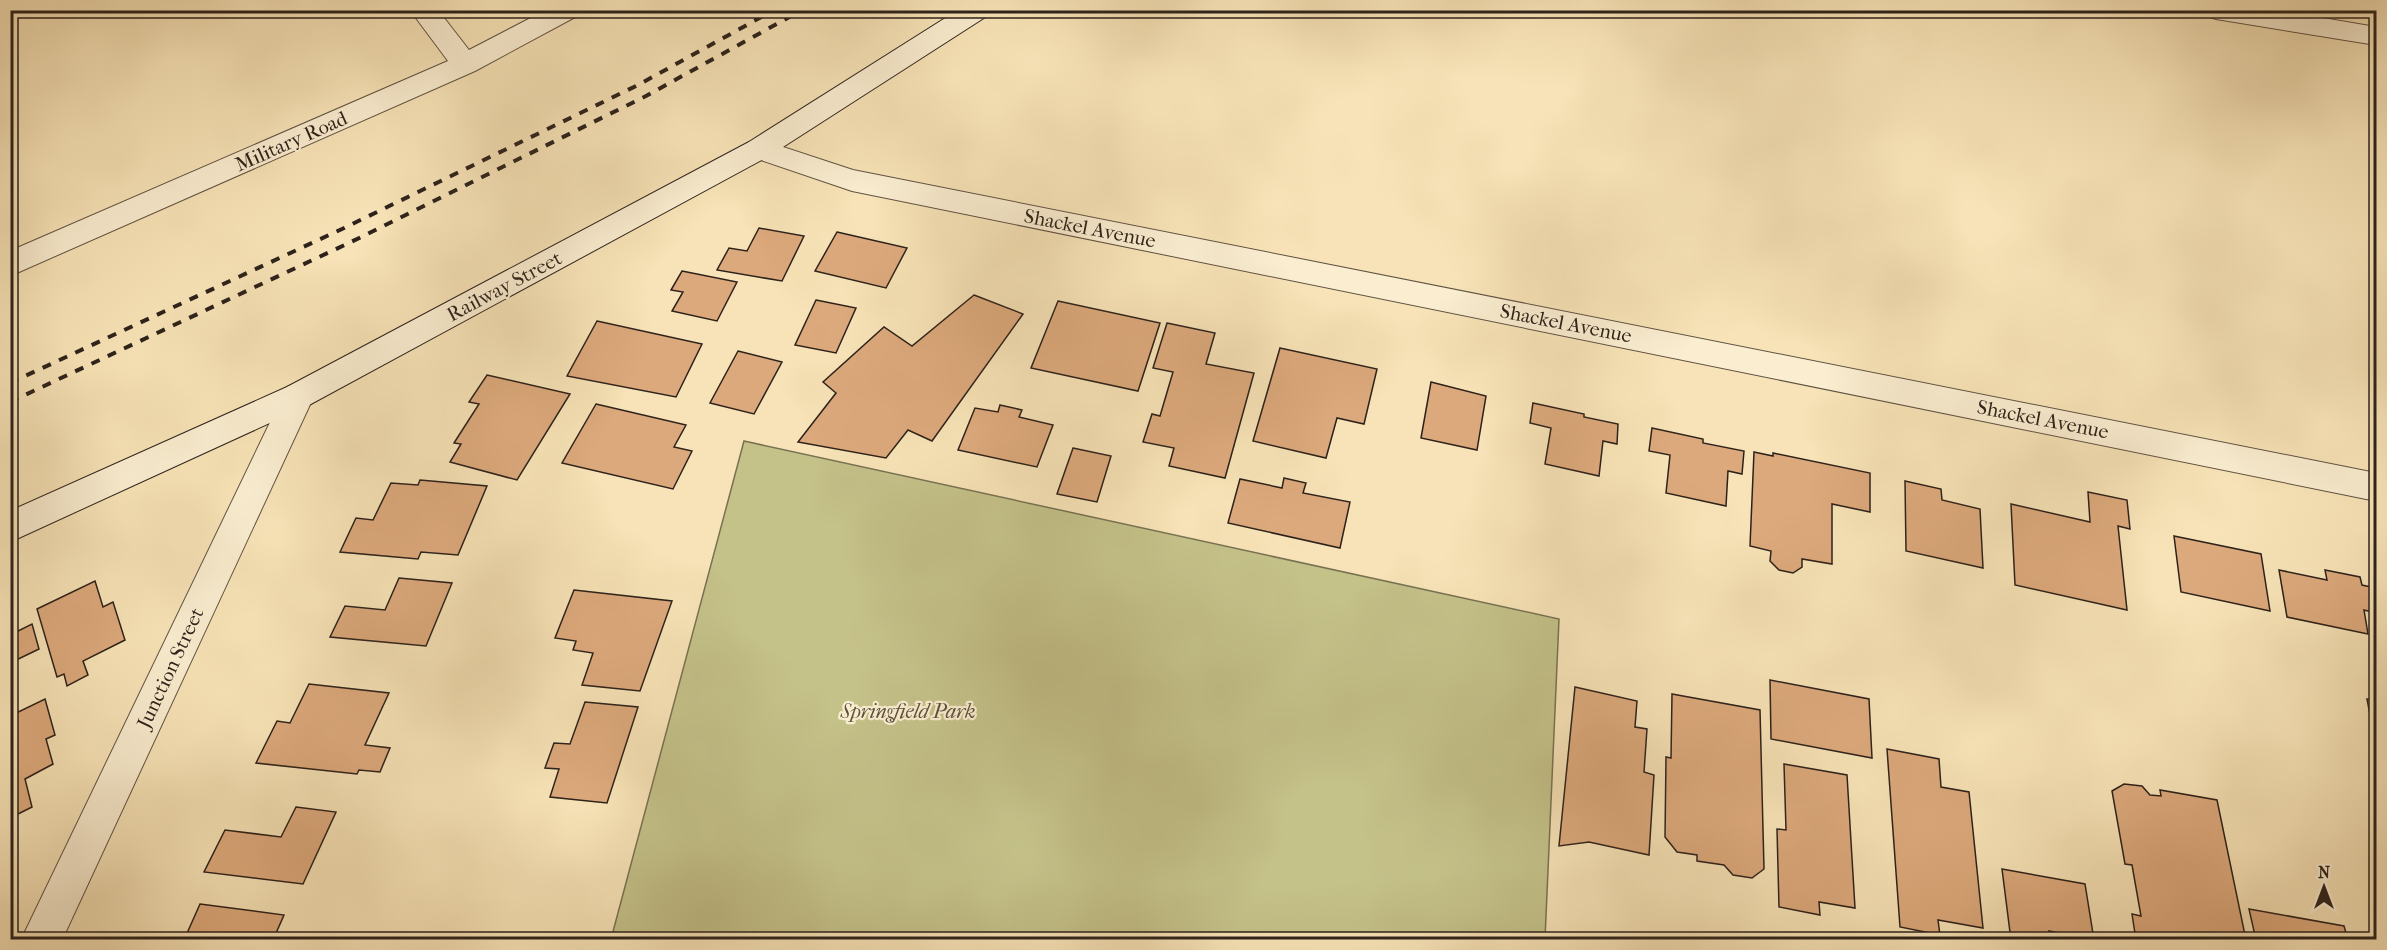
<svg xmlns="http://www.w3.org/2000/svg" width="2387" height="950" viewBox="0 0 2387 950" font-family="'IM FELL French Canon',serif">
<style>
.green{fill:#c4c189;stroke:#787252;stroke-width:1.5}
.building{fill:#dca97c;stroke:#2d221b;stroke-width:1.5}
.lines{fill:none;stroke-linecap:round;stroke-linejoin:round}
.street-casing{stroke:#605242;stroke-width:2}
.secondary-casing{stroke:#2d221b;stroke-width:2}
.street{fill:#faedd0;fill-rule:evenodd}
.secondary{fill:#faedd0;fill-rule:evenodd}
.rail{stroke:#2d221b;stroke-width:4;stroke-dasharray:9 9;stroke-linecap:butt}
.labels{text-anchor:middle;stroke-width:4.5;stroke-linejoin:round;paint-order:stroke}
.street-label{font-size:20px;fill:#2d221b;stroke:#faedd0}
.park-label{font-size:20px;font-style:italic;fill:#5a523c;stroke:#faedd0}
</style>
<rect width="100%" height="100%" fill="#f7e3b7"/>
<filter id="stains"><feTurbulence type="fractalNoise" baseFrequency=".00333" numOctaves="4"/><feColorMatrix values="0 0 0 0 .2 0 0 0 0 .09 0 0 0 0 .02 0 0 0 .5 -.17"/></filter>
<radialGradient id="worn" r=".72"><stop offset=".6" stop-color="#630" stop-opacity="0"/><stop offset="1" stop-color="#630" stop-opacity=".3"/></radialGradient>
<path class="green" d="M744,441L1559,619L1545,939H611Z"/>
<g class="building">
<path d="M759,228L804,236L782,281L717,270L729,248L747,251Z"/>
<path d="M837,232L907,248L886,288L815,271Z"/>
<path d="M682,271L737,282L717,321L672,311L683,292L671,290Z"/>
<path d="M974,295L1023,314L932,441L908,430L886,458L798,442L836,393L823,382L884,327L912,346Z"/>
<path d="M816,300L856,308L836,353L795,345Z"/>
<path d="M1058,301L1160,323L1138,391L1031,368Z"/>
<path d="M597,321L702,344L676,397L567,376Z"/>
<path d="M1167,323L1215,333L1206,364L1254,373L1225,478L1169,466L1174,448L1143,442L1152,414L1160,416L1173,372L1153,368Z"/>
<path d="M1280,348L1377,369L1364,424L1337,418L1326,458L1253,441Z"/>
<path d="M738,351L782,362L754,414L710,403Z"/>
<path d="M487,375L570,394L517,480L450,462L461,444L454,443L479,404L469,402Z"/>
<path d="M1431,382L1486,396L1477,450L1421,438Z"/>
<path d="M1533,403L1584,414V417L1618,424L1617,444L1603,441L1599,476L1545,464L1551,428L1530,423Z"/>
<path d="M596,404L686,425L674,447L692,451L673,489L562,463Z"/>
<path d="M1000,405L1022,410L1019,417L1053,425L1037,467L958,450L975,408L998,412Z"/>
<path d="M1652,428L1703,439V443L1744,451L1742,474L1728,471L1726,506L1666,493L1670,455L1649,451Z"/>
<path d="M1073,448L1111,456L1097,502L1057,494Z"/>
<path d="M1754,452L1773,456V453L1870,473V512L1832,504V564L1802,559V567L1793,573L1779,570L1770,561L1771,551L1750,546Z"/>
<path d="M1284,478L1306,483L1303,493L1350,502L1340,548L1228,523L1240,479L1282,488Z"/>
<path d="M420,480L487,486L458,555L421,552L418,559L340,552L356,518L373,520L391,483L418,485Z"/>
<path d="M1905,481L1941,489L1942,500L1980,509L1983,568L1906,551Z"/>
<path d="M2088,492L2127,500L2130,529L2118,526L2127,610L2015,585L2011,504L2090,522Z"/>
<path d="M2174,536L2261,554L2270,611L2181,592Z"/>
<path d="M2279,570L2327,580L2325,570L2360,577L2362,585L2376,588V613L2364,610L2368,634L2287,617Z"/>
<path d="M399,578L452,583L426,646L330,637L345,606L385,610Z"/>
<path d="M95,581L103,607L113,602L125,640L83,661L88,675L67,686L64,674L57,677L37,609Z"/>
<path d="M574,590L672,601L640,691L582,685L593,653L573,650L576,641L555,638Z"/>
<path d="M32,624L39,649L10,663V635Z"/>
<path d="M1770,680L1869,699L1872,758L1771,739Z"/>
<path d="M309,684L389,693L365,745L390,748L380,772L359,770L357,774L256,763L277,721L290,723Z"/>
<path d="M1575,687L1637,701L1635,727L1647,729L1644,772L1654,775L1649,855L1589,842L1559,846Z"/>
<path d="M1672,694L1760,710L1764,869L1752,878L1733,875L1724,865L1697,861V855L1677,852L1665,837L1666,757L1671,758Z"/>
<path d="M45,699L55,735L46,739L53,764L25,779L32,807L10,818V716Z"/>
<path d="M2367,699L2376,701V746Z"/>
<path d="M585,702L638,707L607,803L550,797L559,769L545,768L554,743L570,744Z"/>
<path d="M1887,749L1939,759L1941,787L1969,792L1983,928L1938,920L1940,935L1900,927Z"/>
<path d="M1784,764L1847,775L1855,908L1819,902L1820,915L1779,907L1777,829L1786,830Z"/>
<path d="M2124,784L2142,786L2150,795L2161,796L2160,790L2217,800L2246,940H2136L2132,914L2141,916L2132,865L2125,864L2112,791Z"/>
<path d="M296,807L336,812L303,884L204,872L225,830L281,837Z"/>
<path d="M2002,869L2085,884L2094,940L2049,931L2050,940H2011Z"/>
<path d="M200,904L284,915L273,940H184Z"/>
<path d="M2249,909L2344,926L2348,940H2256Z"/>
</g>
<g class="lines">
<defs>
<g id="street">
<path d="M410,10H438L469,50L546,10H581L577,16L475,71L10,276V251L448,61Z"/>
<path d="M2203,10H2275L2376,27V45L2216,19L2207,16Z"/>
<path d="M759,139L853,170L2376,473V501L852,191L749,156L745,149L749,142Z"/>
<path d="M298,383L309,387L314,396L62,940H21L287,387Z"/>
</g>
<path id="secondary" d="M958,10H991L987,16L769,156L309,405L10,542V511L287,387L749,142Z"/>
</defs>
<use href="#street" class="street-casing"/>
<use href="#secondary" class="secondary-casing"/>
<use href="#street" class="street"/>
<use href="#secondary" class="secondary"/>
<g class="rail">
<path d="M10,383L342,229L638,85L774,10"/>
<path d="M10,402L351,242L646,96L802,10"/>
</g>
</g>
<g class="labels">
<g class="street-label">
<text transform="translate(291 141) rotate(-24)" y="7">Military Road</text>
<text transform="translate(1090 228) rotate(11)" y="7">Shackel Avenue</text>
<text transform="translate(504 286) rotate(-28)" y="7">Railway Street</text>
<text transform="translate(1566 323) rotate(11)" y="7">Shackel Avenue</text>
<text transform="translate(2043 419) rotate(11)" y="7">Shackel Avenue</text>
<text transform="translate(170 668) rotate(-65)" y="7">Junction Street</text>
</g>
<g class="park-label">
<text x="908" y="718">Springfield Park</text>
</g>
</g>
<rect width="2387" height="950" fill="none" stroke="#f7e3b7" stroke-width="36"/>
<rect x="12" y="12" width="2363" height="926" fill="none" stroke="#2d221b" stroke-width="3"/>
<rect x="18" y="18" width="2351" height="914" fill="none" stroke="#2d221b" stroke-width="1.5"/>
<g transform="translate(2324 887)" stroke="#faedd0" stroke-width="4.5" paint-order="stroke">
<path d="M0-4.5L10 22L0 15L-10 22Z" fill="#2d221b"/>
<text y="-9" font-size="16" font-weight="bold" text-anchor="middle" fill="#2d221b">N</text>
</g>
<rect width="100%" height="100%" filter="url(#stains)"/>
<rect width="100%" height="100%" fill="url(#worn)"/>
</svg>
